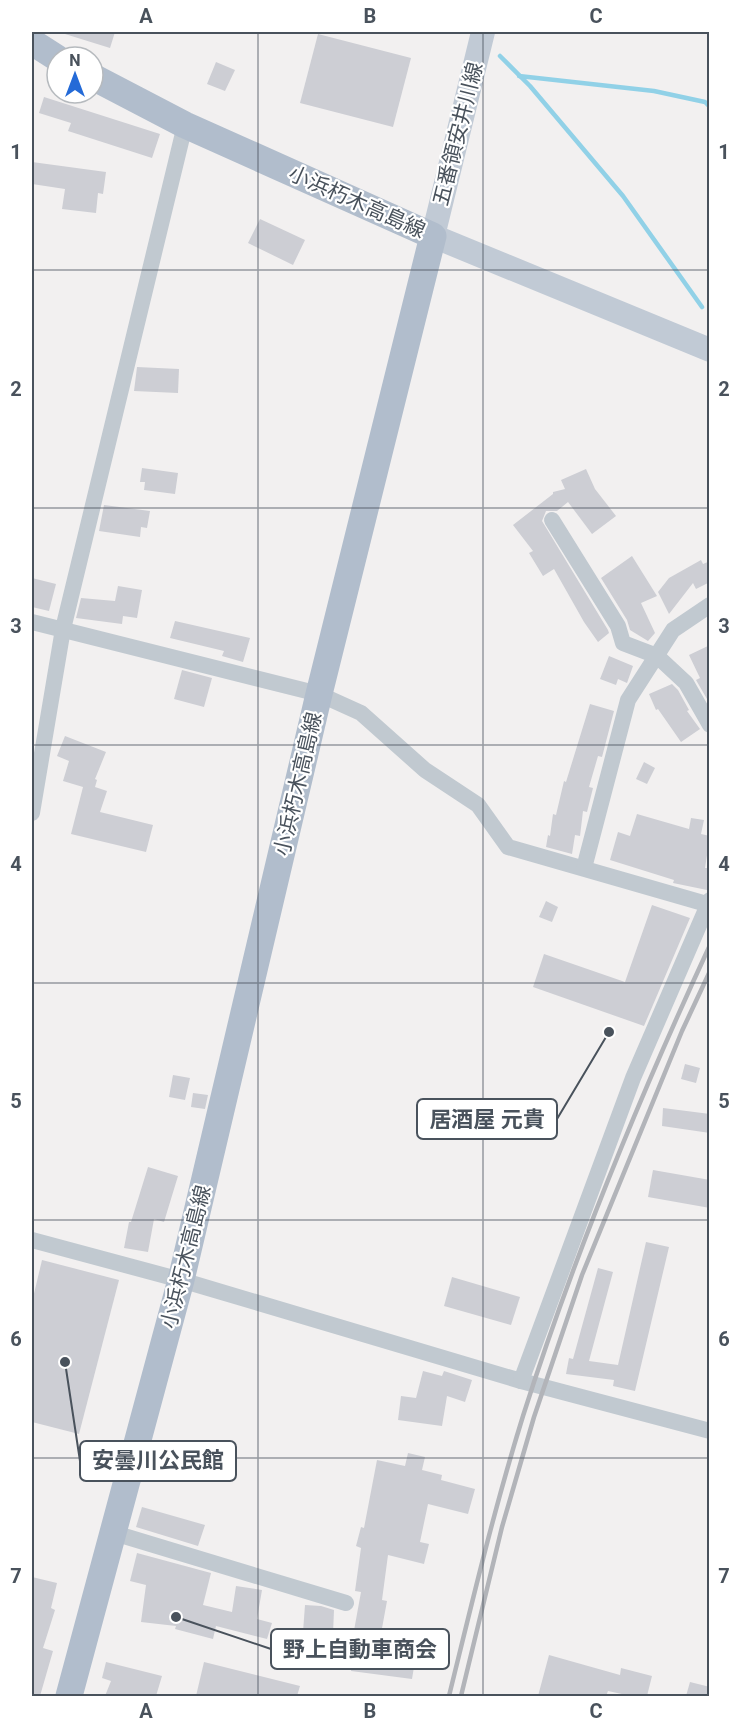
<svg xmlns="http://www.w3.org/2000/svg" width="741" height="1728" viewBox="0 0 741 1728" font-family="Roboto,'Noto Sans JP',sans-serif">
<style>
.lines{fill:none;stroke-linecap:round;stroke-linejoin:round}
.stream{stroke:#91d1e7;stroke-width:4.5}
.building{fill:#cdced4}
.street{stroke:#c1c9d0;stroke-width:16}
.secondary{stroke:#c1cad5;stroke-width:24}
.primary{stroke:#b1bdcc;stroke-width:27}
.rail{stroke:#b2b4b9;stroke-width:4.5}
.grid{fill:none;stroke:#49525c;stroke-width:1.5;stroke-opacity:0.55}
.labels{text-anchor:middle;stroke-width:4.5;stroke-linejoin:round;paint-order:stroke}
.street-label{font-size:21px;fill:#49525c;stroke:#fff}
.leader{fill:none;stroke:#49525c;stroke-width:2}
.callout-dot{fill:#49525c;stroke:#fff;stroke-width:2}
.callout{fill:#fff;stroke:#49525c;stroke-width:2}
.callout-label{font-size:22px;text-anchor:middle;font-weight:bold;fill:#49525c}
.neatline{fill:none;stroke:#49525c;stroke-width:2}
.grid-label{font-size:20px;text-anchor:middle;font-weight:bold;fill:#49525c}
</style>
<rect width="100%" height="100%" fill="#f2f0f0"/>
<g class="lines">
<g class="stream">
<path d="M500,56L530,86L623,196L702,307"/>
<path d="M519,76L654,91L705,102L710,107"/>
</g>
</g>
<g class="building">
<path d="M65,32H115L110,48L65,34Z"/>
<path d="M318,34L411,58L393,127L300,103Z"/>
<path d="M216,62L235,70L225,91L207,84Z"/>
<path d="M44,97L160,134L152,158L68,131L71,123L39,113Z"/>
<path d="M32,162L106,172L103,194L98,193L96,213L62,209L65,189L32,184Z"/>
<path d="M260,219L305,240L293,265L248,243Z"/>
<path d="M137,367L179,369L178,393L134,391Z"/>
<path d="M142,468L178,473L175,494L144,490L145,482H140Z"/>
<path d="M586,469L595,489L616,516L592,534L568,502L557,511H546L542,521L608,630L609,633L598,642L584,622L554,569L543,576L529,553L533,551L513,525L553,494V492L565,489L561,480Z"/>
<path d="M104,505L150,511L147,528L141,527L140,537L99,531Z"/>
<path d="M632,556L657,596L641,603L655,633L648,641L630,630L627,620L601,578Z"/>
<path d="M701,560L703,564L710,561V582L696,589L693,583L669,614L658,592L669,578Z"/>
<path d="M32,578L56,584L49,611L32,607Z"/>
<path d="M118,586L142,590L137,618L123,616L122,624L76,618L81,598L115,601Z"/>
<path d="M175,621L250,638L243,662L222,656L224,651L170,638Z"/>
<path d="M710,645V697L707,699L696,680L700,678L689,655Z"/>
<path d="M609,656L633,666L627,683L618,679L616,685L600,679Z"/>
<path d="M182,670L212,678L204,707L174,699Z"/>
<path d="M672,684L678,690L689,710L687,711L700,729L681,742L658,709L656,710L649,694Z"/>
<path d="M590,704L614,711L602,757L598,756L589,787L593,788L587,812L583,811L580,836L575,835L572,854L546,847L548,835L550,836L553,814L556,815L564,781L566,782Z"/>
<path d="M65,736L106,752L95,779L97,780L95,787L107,791L100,812L153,825L146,852L71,834L83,787L63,781L69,761L57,756Z"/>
<path d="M644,762L655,768L647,784L636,779Z"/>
<path d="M637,814L689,829L691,818L704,820L701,834L710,836L705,868H710L707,890L673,883L674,880L610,860L618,832L630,836Z"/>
<path d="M546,901L558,907L552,922L539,917Z"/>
<path d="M652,905L690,918L644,1026L533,987L544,954L625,982Z"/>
<path d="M685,1064L700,1068L696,1083L681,1079Z"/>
<path d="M173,1075L190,1078L185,1100L169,1097Z"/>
<path d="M193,1093L208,1095L205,1109L191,1107Z"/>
<path d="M663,1108L710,1114V1133L662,1126Z"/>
<path d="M148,1167L178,1176L164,1222L154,1219L148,1252L124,1248L129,1222H131Z"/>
<path d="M653,1170L710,1180V1208L648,1197Z"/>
<path d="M646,1242L669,1247L635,1391L613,1386L614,1380L566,1374L569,1358L573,1359L598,1268L613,1272L589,1361L618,1365Z"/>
<path d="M42,1260L119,1280L79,1434L32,1422V1302Z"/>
<path d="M452,1277L520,1297L511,1325L444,1306Z"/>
<path d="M423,1371L442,1376L444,1371L472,1380L465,1402L447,1396L442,1426L398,1420L401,1396L416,1398Z"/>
<path d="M408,1453L425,1457L422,1470L442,1475L441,1480L475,1489L468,1514L428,1504L420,1542L429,1544L424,1564L388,1555L382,1600L387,1601L378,1650L416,1655L412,1679L351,1671L356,1636H353L361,1592L355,1591L361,1548L356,1546L361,1527L364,1528L377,1460L405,1466Z"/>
<path d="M142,1507L205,1525L198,1546L136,1527Z"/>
<path d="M137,1553L211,1573L203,1605L232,1612L236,1586L262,1590L257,1619L272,1623L267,1639L216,1626L213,1639L175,1629L176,1626L141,1622L146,1585L130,1581Z"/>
<path d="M32,1577L57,1583L51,1608L55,1610L43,1648L53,1651L40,1696H32Z"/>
<path d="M305,1605L321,1606L334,1610L333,1634L303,1632Z"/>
<path d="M549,1655L620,1675L621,1668L652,1676L647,1696H631L608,1691L606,1696H538Z"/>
<path d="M106,1662L162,1676L156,1696H105L111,1681L102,1678Z"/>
<path d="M204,1662L300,1686L297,1696H196Z"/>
<path d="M690,1682L710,1687V1696H686Z"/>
</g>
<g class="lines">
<g class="street">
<path d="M552,520L618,626L623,643L657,656L686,683L710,725"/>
<path d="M32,622L319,694L361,713L425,770L478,805L508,847L710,905"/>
<path d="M32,813L63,629L185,125"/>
<path d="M584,868L628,700L673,630L710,605"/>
<path d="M32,1240L181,1280L521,1381L710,1431"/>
<path d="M521,1381L633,1078L710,900"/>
<path d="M114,1533L346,1603"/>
</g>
<path class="secondary" d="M483,32L433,236L710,350"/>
<g class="primary">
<path d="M32,42L57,58"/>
<path d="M69,1696L181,1280L319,694L433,236L185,125L93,77"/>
</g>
<g class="rail">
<path d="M449,1696C472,1603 494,1509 523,1416C574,1255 639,1098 710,945"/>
<path d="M461,1696L502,1527L534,1417L582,1275L682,1031L710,971"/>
</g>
</g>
<path class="grid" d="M258,32V1696M483,32V1696M32,270H710M32,508H710M32,745H710M32,983H710M32,1220H710M32,1458H710"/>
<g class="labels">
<g class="street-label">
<text transform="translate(458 134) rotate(-76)" y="7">五番領安井川線</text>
<text transform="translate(357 202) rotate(24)" y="7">小浜朽木高島線</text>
<text transform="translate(298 784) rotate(-77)" y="7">小浜朽木高島線</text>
<text transform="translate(186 1257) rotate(-76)" y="7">小浜朽木高島線</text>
</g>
</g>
<path class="leader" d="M609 1032L557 1119M65 1362L80 1461M176 1617L271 1649"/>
<g class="callout-dot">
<circle cx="609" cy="1032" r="6"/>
<circle cx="65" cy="1362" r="6"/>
<circle cx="176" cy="1617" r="6"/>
</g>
<g class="callout">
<rect x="417" y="1099" width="140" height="40" rx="6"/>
<rect x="80" y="1441" width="156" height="40" rx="6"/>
<rect x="271" y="1629" width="178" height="40" rx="6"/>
</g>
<g class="callout-label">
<text x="487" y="1127">居酒屋 元貴</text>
<text x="158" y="1468">安曇川公民館</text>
<text x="360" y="1657">野上自動車商会</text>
</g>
<rect width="741" height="1728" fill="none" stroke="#ffffff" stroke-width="66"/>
<g transform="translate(75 75)"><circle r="28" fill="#ffffff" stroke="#b6babe" stroke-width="1.5"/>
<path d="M0-4.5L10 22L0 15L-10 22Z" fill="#246ad7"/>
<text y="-9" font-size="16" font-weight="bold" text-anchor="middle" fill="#49525c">N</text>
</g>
<rect x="33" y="33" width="675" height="1662" class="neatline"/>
<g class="grid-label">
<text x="146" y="23">A</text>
<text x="370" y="23">B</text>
<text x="596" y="23">C</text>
<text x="16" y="159">1</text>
<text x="724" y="159">1</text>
<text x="16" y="396">2</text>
<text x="724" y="396">2</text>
<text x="16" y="633">3</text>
<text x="724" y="633">3</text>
<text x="16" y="871">4</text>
<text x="724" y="871">4</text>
<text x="16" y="1108">5</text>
<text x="724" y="1108">5</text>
<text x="16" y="1346">6</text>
<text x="724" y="1346">6</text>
<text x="16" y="1583">7</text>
<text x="724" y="1583">7</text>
<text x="146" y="1718">A</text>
<text x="370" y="1718">B</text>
<text x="596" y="1718">C</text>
</g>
</svg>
